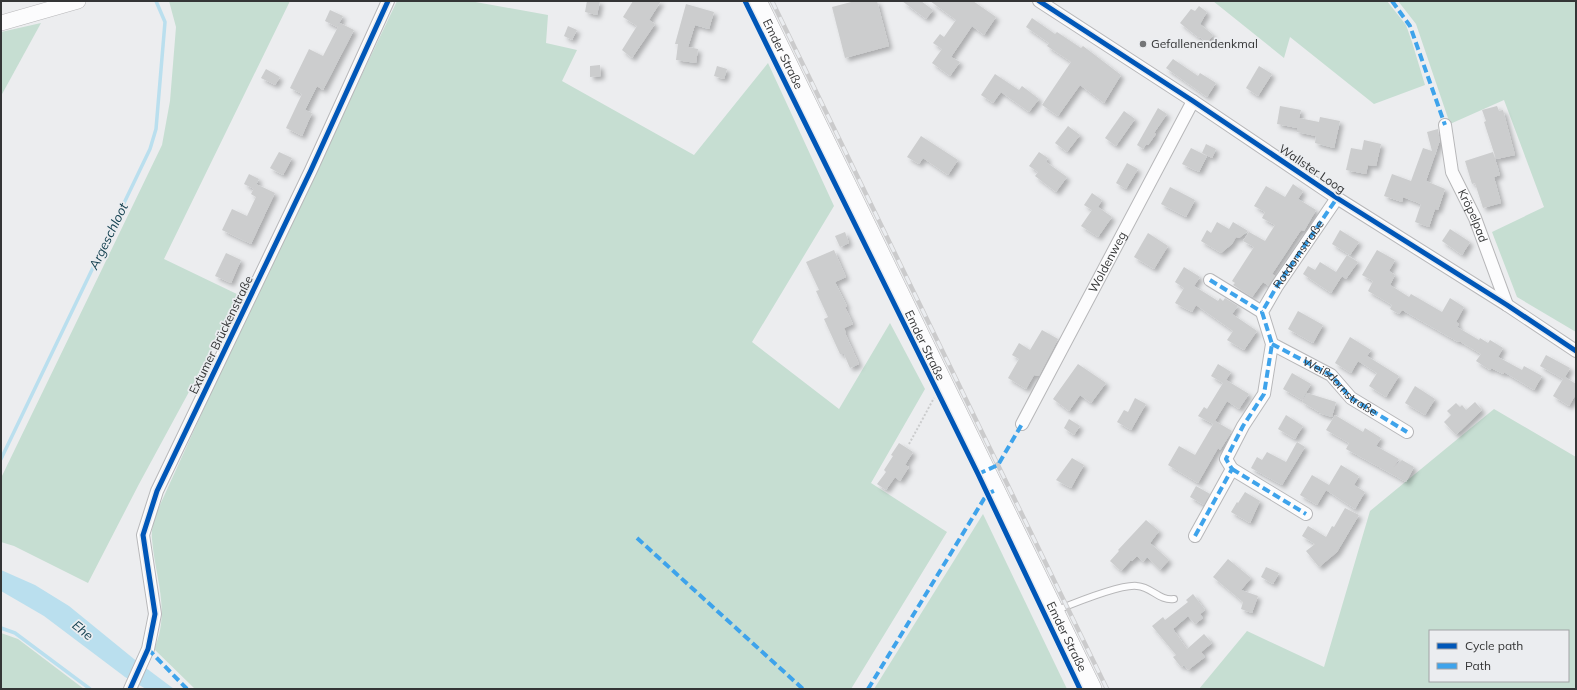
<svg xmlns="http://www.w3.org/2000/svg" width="1577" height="690" viewBox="0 0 1577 690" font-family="Mulish,sans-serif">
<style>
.green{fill:#c6ded2;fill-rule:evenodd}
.water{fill:#badfee}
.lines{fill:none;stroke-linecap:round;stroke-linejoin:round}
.stream{stroke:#badfee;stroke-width:3.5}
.building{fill:#cccdce;filter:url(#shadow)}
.service-casing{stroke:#b7b7b9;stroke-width:8}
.minor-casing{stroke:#b7b7b9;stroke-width:14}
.tertiary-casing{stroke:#b7b7b9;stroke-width:16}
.primary-casing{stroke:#b7b7b9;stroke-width:20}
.path{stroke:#cbcccd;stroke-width:2;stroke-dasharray:2 2;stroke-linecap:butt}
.service{stroke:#fcfcfd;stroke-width:6}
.minor{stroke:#fcfcfd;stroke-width:12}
.tertiary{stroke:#fcfcfd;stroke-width:15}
.primary{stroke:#fcfcfd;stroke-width:19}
.rail-casing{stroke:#cbcbcc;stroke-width:4.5}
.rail{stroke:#ebedf0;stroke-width:3;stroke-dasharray:9;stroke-linecap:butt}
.quiet{stroke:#3ea3eb;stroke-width:4;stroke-dasharray:8 4;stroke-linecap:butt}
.cycleway-casing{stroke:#ebedf0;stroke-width:8}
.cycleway{stroke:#0057b8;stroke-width:5}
.poi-dot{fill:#747577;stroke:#ebedf0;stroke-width:1.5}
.labels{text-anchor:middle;stroke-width:3.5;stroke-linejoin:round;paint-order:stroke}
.poi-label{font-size:12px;fill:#343536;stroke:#ebedf0;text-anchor:start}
.street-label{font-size:12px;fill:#343536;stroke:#ebedf0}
.water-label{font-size:13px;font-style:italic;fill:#144150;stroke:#ebedf0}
</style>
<defs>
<filter id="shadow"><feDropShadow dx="3.5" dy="3.5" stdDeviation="2" flood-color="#0004"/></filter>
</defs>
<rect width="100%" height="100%" fill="#ecedef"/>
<g class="green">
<path d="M169,1H290L164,259L241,296L139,484L88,583L14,546L1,542V478L162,145L170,101L176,27Z"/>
<path d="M397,1H470L548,15L546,43L577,50L562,81L694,155L768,63L834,206L752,342L839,409L890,323L925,389L871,483L947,532L851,689H195L154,649C171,611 155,578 152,539C151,532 153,525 154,518L231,349Z"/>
<path d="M1213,1H1387L1406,25L1412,42L1425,85L1374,104L1290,37L1284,58Z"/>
<path d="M1398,1H1576V332L1517,297L1492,232L1544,207L1504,100L1450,124L1416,24Z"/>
<path d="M41,23L1,96V32Z"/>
<path d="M1494,409L1576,457V689H1199L1247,631L1324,667L1370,511ZM1430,631H1568V681H1430Z"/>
<path d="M983,514L1067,689H874Z"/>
<path d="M1,633L18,639L84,689H1Z"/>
</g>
<path class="water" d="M1,570L35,585L69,606L134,659L174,689H146L125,677L44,616L1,591Z"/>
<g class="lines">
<g class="stream">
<path d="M1,459L150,149L156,129L165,22L156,1"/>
<path d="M1,628L15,633L90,689"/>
</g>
</g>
<g class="building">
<path d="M587,1H600L597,15L585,12Z"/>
<path d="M633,1H661L649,20L655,24L632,58L622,50L637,26L623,17Z"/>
<path d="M855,1H877L889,46L845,58L832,7Z"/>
<path d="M902,1H921L933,10L926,19Z"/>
<path d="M930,1H973L996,17L984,35L972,26L951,57L960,62L950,76L932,63L942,49L933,43L940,34L944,37L956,20Z"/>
<path d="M686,4L714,12L709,29L695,25L688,47L698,49L696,63L676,60L678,44H675Z"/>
<path d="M1199,6L1207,12L1200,24L1213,35L1207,43L1200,37L1199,38L1180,23L1191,9L1195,11Z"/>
<path d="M330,10L343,16L337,27L325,21Z"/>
<path d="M1032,18L1055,34L1057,32L1081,48L1083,46L1121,75L1104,103L1080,85L1058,116L1042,105L1071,62L1047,46L1049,43L1026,27Z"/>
<path d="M340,23L354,30L323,90L317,86L305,110L312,113L302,136L286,128L302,94L290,88L309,49L323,56Z"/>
<path d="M568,26L577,30L572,40L564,36Z"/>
<path d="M1173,59L1198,76L1200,73L1216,83L1207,97L1166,68Z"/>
<path d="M600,65L601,76L590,77V66Z"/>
<path d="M717,66L727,69L724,79L714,76Z"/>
<path d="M1259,66L1272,74L1258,96L1246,88Z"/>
<path d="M266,69L280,77L275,85L261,78Z"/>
<path d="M995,74L1019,90L1022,86L1039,99L1029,112L1001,92L993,103L981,95Z"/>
<path d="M1280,106L1301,110L1299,118L1319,122L1320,117L1340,121L1334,148L1315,143L1316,136L1297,132V128L1277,124Z"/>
<path d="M1497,106L1499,111L1503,110L1515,155L1496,159L1484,122L1486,121L1482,110Z"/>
<path d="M1158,108L1167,114L1154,133L1156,134L1148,145L1146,144L1143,149L1137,145Z"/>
<path d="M1124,111L1135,119L1116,146L1105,138Z"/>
<path d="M1068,126L1080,135L1067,152L1055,143Z"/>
<path d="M1438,129L1440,143H1439L1426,181L1445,189L1438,210L1435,209L1429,227L1415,222L1421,204L1403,197L1402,202L1384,196L1392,174L1411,181L1423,148L1432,151L1427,132Z"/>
<path d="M921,136L958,160L948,175L923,158L919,164L907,157Z"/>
<path d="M1364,140L1381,144L1376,166L1368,165L1366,174L1346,170L1351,148L1362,150Z"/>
<path d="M1206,144L1216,149L1212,158L1202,153Z"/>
<path d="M1191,148L1207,156L1199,172L1182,164Z"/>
<path d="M279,152L292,158L283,175L270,168Z"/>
<path d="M1039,152L1048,158L1046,162L1067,177L1056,192L1035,176L1038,172L1029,166Z"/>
<path d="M1493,152L1500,175L1494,177L1501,203L1483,208L1475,183L1472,184L1465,161Z"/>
<path d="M1127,163L1138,169L1126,189L1116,183Z"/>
<path d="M249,174L259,179L254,189L244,184Z"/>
<path d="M256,184L275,193L251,244L222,230L232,209L247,216L256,197L251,194Z"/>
<path d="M1293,184L1303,191L1298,199L1316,210L1304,231L1301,230L1272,274L1275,276L1269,286L1263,282L1252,297L1233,285L1235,283L1232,281L1254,247L1243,241L1249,232L1265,241L1275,225L1262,218L1265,212L1254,206L1266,186L1285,197Z"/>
<path d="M1170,187L1195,200L1186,217L1161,204Z"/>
<path d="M1092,193L1102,200L1098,207L1112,217L1098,237L1081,226L1092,210L1084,205Z"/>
<path d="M1217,222L1229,229L1233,222L1248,231L1239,238L1236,237L1232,244L1221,253L1201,241L1207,230L1211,233Z"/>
<path d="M1450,229L1470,242L1462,255L1442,241Z"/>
<path d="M1340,230L1359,242L1350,255L1332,244Z"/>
<path d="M845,232L849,243L840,247L835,236Z"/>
<path d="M1148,233L1168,246L1154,269L1134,257Z"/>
<path d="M834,250L846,277L835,282L847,306L845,307L853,324L844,328L846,333H845L859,364L850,368L844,354H840L824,319L828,317L816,291L819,290L806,262Z"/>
<path d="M1377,250L1395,260L1389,271L1395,275L1390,285L1409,297L1411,294L1442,312L1450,298L1464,307L1456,322L1459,324L1457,327L1479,340L1480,338L1488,343L1490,340L1503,348L1498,357L1522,370L1524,366L1542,376L1534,390L1504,372L1503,374L1491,368L1490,370L1476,361L1481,354L1459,341L1458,342L1402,310L1399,314L1390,309L1392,305L1368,291L1373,281L1362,275Z"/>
<path d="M226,253L241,260L231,283L215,276Z"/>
<path d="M1347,255L1358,262L1346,279L1342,276L1331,293L1303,274L1308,266L1315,270L1320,262L1336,272Z"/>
<path d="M1184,267L1200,277L1194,286L1218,301L1220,298L1223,301L1225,298L1238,306L1232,314L1257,331L1244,350L1227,340L1233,331L1196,305L1192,312L1175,303L1184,288L1175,282Z"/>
<path d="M1298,311L1323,325L1313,343L1288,329Z"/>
<path d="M1042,330L1058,339L1039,376L1034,375L1026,389L1008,378L1019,359L1012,355L1019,343L1030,350Z"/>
<path d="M1350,337L1371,350L1367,356L1399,376L1386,397L1369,386L1377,373L1358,361L1351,373L1335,363Z"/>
<path d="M1546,355L1570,368L1565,377L1576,384V394L1569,406L1553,396L1563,379L1540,366Z"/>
<path d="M1078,364L1106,383L1091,403L1080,395L1069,411L1053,399Z"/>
<path d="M1218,364L1231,372L1226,380L1249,394L1239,409L1227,401L1213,424L1198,416L1204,407L1207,409L1223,383L1211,376Z"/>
<path d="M1292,373L1311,384L1302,400L1283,389Z"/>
<path d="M1415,386L1435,399L1425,415L1405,403Z"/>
<path d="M1307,393L1336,402L1332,417L1319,413V412L1302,402Z"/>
<path d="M1135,398L1146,404L1131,430L1117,422L1124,410L1128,412Z"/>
<path d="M1475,402L1482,410L1456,435L1444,422L1451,415L1447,411L1456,403L1460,407L1462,405L1466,410Z"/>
<path d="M1286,415L1303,426L1295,439L1278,429Z"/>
<path d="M1335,415L1363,432L1365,428L1381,438L1376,446L1399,459L1393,468L1402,460L1414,467L1406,482L1346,449L1349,443L1326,430Z"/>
<path d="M1069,419L1080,426L1074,435L1064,428Z"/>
<path d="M1215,421L1232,431L1220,450L1218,448L1198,483L1168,465L1179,446L1195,455Z"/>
<path d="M1297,442L1305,447L1282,485L1251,468L1257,457L1262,460L1267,452L1286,462Z"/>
<path d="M899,443L913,452L905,465L909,467L900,481L895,477L886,490L877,484L886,472L884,470L893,456L891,455Z"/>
<path d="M1072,458L1084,465L1071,488L1056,480Z"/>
<path d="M1341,465L1359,476L1354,485L1365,492L1355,509L1326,490L1317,505L1300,495L1312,475L1329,485Z"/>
<path d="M1196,486L1210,494L1204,505L1190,497Z"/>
<path d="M1245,492L1260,501L1250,523L1231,512L1237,502L1238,503Z"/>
<path d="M1345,508L1359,515L1337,552L1319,567L1306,551L1315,544L1302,536L1308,526L1326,537L1332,526L1334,527Z"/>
<path d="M1146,520L1159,531L1150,543L1169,560L1160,570L1147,557L1143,562L1137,556L1132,561L1131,560L1121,571L1110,561L1119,551L1118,550Z"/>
<path d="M1228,559L1251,578L1241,590L1258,596L1252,613L1241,609L1243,602L1213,577Z"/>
<path d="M1266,567L1279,573L1273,584L1261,577Z"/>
<path d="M1193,594L1205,610L1200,614L1203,618L1195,624L1188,616L1173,629L1187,649L1204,634L1212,643L1201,652L1205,657L1188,670L1184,665L1181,667L1173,657L1176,655L1152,626L1163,617L1165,620L1188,602L1186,600Z"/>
</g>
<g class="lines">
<defs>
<path id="service" d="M1055,611C1072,604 1121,584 1137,586C1152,587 1159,601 1174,599"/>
<g id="minor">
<path d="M1039,1L1193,101L1337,198L1507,305L1576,351"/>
<path id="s1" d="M1445,125L1452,172L1475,218L1507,305"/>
<path d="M1210,280L1262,312"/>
<path d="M1272,344L1331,375L1351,398L1407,432"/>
<path id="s2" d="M1022,424L1193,101"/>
<path d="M1232,469L1306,514"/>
<path d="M1195,536L1232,469L1226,459L1243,426L1264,394L1272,344L1262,312L1277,286L1337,198"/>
<path d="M130,689L148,649L155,614L143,535L157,491L311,170L388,1"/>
</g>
<path id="tertiary" d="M1,23L78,1"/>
<g id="primary">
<path id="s3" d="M757,1L1092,689"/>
</g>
</defs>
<use href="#service" class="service-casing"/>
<use href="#minor" class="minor-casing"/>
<use href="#tertiary" class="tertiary-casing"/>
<use href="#primary" class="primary-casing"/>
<path class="path" d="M909,444L934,398"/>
<use href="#service" class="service"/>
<use href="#minor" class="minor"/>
<use href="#tertiary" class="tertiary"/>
<use href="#primary" class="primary"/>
<defs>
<path id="rail" d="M772,1L1107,689"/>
</defs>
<use href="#rail" class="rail-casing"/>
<use href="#rail" class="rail"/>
<g class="quiet">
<path d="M1392,1L1410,26L1445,125"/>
<path d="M1210,280L1262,312"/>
<path id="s4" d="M1272,344L1331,375L1351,398L1407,432"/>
<path d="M1232,469L1306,514"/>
<path d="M978,474L998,465L1022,424"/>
<path id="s5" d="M1195,536L1232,469L1226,459L1243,426L1264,394L1272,344L1262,312L1277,286L1337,198"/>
<path d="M637,538L803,689"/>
<path d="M148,649L187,689"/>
<path d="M868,689L987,494L996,490"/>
</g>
<defs>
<g id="cycleway">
<path d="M745,1L978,474L1080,689"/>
<path d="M1039,1L1193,101L1337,198L1507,305L1576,351"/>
<path d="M130,689L148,649L155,614L143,535L157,491L311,170L388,1"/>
</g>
</defs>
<use href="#cycleway" class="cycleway-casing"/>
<use href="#cycleway" class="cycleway"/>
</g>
<circle class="poi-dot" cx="1143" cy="44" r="4"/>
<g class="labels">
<g class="poi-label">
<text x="1151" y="48">Gefallenendenkmal</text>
</g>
<g class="street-label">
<text dy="4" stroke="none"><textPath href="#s3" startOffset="59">Emder Straße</textPath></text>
<text transform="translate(1312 169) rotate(34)" y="4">Wallster Loog</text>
<text dy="4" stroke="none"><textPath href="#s1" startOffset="96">Kröpelpad</textPath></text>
<text dy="4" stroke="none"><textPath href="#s5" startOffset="316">Rotdornstraße</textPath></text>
<text dy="4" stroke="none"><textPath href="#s2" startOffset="183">Woldenweg</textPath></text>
<text transform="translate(221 335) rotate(-64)" y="4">Extumer Brückenstraße</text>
<text dy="4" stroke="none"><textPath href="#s3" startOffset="383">Emder Straße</textPath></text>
<text dy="4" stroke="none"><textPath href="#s4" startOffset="81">Weißdornstraße</textPath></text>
<text dy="4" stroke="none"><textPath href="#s3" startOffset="707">Emder Straße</textPath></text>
</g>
<g class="water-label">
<text transform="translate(108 236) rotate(-64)" y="5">Argeschloot</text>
<text transform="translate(83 630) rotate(39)" y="5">Ehe</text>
</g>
</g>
<rect width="1577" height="690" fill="none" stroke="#343536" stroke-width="4"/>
<rect x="1429" y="630" width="140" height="52" fill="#ebedf0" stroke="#a2a3a6"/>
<rect x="1437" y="643" width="20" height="6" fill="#0057b8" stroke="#a2a3a6"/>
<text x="1465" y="650" font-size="12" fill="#343536">Cycle path</text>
<rect x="1437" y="663" width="20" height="6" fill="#3ea3eb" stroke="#a2a3a6"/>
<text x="1465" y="670" font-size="12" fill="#343536">Path</text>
</svg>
